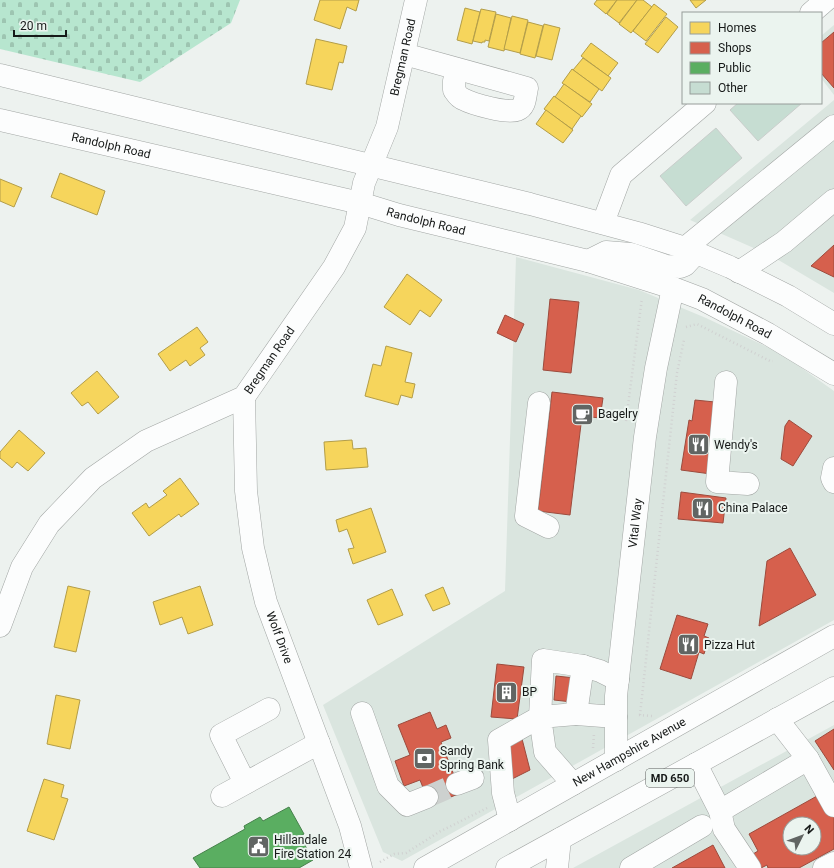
<svg xmlns="http://www.w3.org/2000/svg" width="834" height="868" viewBox="0 0 834 868" font-family="Roboto,sans-serif">
<style>
.built{fill:#dae5df;fill-rule:evenodd}
.cemetery{fill:url(#cemetery-stones)}
.homes{fill:#f6d55c;stroke:#b39d48}
.shops{fill:#d6604d;stroke:#9c4b3d;fill-rule:evenodd}
.public{fill:#5aae61;stroke:#46814b}
.building{fill:#c6ddd2;stroke:#c9cdcb}
.lines{fill:none;stroke-linecap:round;stroke-linejoin:round}
.minor-tunnel{stroke:#cdd1cf;stroke-width:22;stroke-dasharray:22 11;stroke-linecap:butt}
.minor-casing{stroke:#a2a6a4;stroke-width:23}
.major-casing{stroke:#a2a6a4;stroke-width:23}
.path{stroke:#d0d1d1;stroke-width:2.5;stroke-dasharray:1 3;stroke-linecap:butt}
.minor{stroke:#fcfdfd;stroke-width:22}
.major{stroke:#fcfdfd;stroke-width:22}
.labels{text-anchor:middle;stroke-width:4;stroke-linejoin:round;paint-order:stroke}
.shield{fill:#ebf4ef;stroke:#565b58;stroke-width:1}
.shield-label{font-size:11px;font-weight:bold;fill:#161918}
.street-label{font-size:12px;fill:#161918;stroke:#ebf4ef}
.poi-label{font-size:12px;fill:#161918;stroke:#ebf4ef;text-anchor:start}
</style>
<defs>
<pattern id="cemetery-stones" width="16" height="16" patternUnits="userSpaceOnUse"><rect width="16" height="16" fill="#b7e6cf"/><path d="M2 7V4a2 2 0 0 1 4 0v3zM10 15v-3a2 2 0 0 1 4 0v3z" fill="#9dc5b1"/></pattern>
</defs>
<rect width="100%" height="100%" fill="#edf2ef"/>
<g class="built">
<path d="M834,25V95L821,78V36Z"/>
<path d="M834,100V293L770,255L690,220Z"/>
<path d="M516,257L639,290L706,318L782,354L834,391V620L402,861L383,852L323,705L505,591Z"/>
<path d="M834,725V868H573ZM790,824H814V848H790Z"/>
</g>
<path class="cemetery" d="M0,0H240L231,23L140,82L0,49Z"/>
<g class="homes">
<path d="M320,0H359L356,11L347,7L340,29L314,20Z"/>
<path d="M597,0H617L606,14L594,4Z"/>
<path d="M617,0H637L619,23L607,14Z"/>
<path d="M637,0H643L652,7L631,33L619,24Z"/>
<path d="M690,0H706L696,8Z"/>
<path d="M654,4L667,14L646,41L633,31Z"/>
<path d="M465,8L480,12L472,44L457,40Z"/>
<path d="M481,9L496,12L489,41L485,40V42H482V43L473,41Z"/>
<path d="M496,14L511,18L504,51L488,47Z"/>
<path d="M512,16L528,20L520,53L504,49Z"/>
<path d="M666,17L678,27L658,53L645,44Z"/>
<path d="M528,22L543,26L535,58L520,54Z"/>
<path d="M544,24L560,28L552,60L536,56Z"/>
<path d="M316,39L347,46L343,63L339,62L332,90L306,84Z"/>
<path d="M591,43L618,63L608,76L581,56Z"/>
<path d="M583,58L611,78L602,91L573,70Z"/>
<path d="M572,69L599,89L590,102L562,83Z"/>
<path d="M564,84L592,104L582,117L555,97Z"/>
<path d="M554,96L581,116L572,129L544,109Z"/>
<path d="M546,110L573,130L563,143L536,124Z"/>
<path d="M60,173L105,191L97,215L51,197Z"/>
<path d="M0,179L22,188L14,207L0,201Z"/>
<path d="M407,274L442,300L430,317L420,310L410,325L384,307Z"/>
<path d="M197,327L208,342L200,348L205,355L190,366L186,360L170,371L158,354Z"/>
<path d="M386,346L412,353L405,382L415,384L412,398L401,395L398,405L365,396L373,364L381,366Z"/>
<path d="M97,371L119,397L98,414L88,402L82,406L71,393Z"/>
<path d="M19,430L45,453L28,471L17,462L12,468L0,458V452Z"/>
<path d="M352,440L353,449L366,448L368,467L326,470L324,442Z"/>
<path d="M180,478L199,504L181,517L179,514L149,536L132,513L146,503L149,508L167,495L163,491Z"/>
<path d="M371,508L386,552L353,564L348,549L354,548L347,529L339,532L336,520Z"/>
<path d="M68,586L90,591L76,652L54,647Z"/>
<path d="M200,586L213,625L188,634L182,617L160,625L153,602Z"/>
<path d="M443,587L450,604L433,611L425,595Z"/>
<path d="M392,589L403,615L378,625L367,600Z"/>
<path d="M56,695L80,700L70,749L47,744Z"/>
<path d="M44,779L64,785L61,797L68,799L54,840L27,831Z"/>
</g>
<g class="shops">
<path d="M834,32V88L821,73V43Z"/>
<path d="M834,245V277L811,266Z"/>
<path d="M550,299L579,302L571,373L543,370Z"/>
<path d="M505,315L524,324L516,342L497,333Z"/>
<path d="M552,392L603,398L600,418L582,416L570,515L538,511Z"/>
<path d="M695,400L715,402L711,474L681,470L689,420L692,421Z"/>
<path d="M789,420L812,436L793,466L781,459L785,426Z"/>
<path d="M681,492L726,498L723,523L678,519Z"/>
<path d="M790,548L816,595L759,626L767,561Z"/>
<path d="M677,615L708,624L704,636L709,638L704,654L699,652L691,679L660,669Z"/>
<path d="M497,664L524,667L517,719L491,717Z"/>
<path d="M556,676L575,678L572,702L554,700Z"/>
<path d="M430,712L437,729L446,725L451,738L441,742L461,793L430,805L420,780L404,786L395,761L410,755L398,725Z"/>
<path d="M834,729V770L815,741Z"/>
<path d="M520,731L530,770L510,780L501,742Z"/>
<path d="M817,796L834,814V849L799,868H768L767,865L761,868L753,854L758,851L749,834ZM790,824H814V848H790Z"/>
<path d="M713,845L725,868H672Z"/>
</g>
<path class="public" d="M289,807L304,834L300,836L313,860L299,868H200L193,858L245,829L244,826L260,817L263,821Z"/>
<g class="building">
<path d="M738,103H802L758,141L730,110Z"/>
<path d="M716,128L742,158L686,206L660,176Z"/>
</g>
<g class="lines">
<path class="minor-tunnel" d="M427,797L457,784"/>
<defs>
<g id="minor">
<path d="M811,13L826,0"/>
<path d="M404,54L527,88C525,96 526,107 517,110C508,114 472,104 463,99C459,98 456,93 454,90V81L457,69"/>
<path d="M603,223L621,175L705,103"/>
<path d="M685,248L834,126"/>
<path d="M739,272L784,242L834,200"/>
<path d="M726,382L717,482L748,484"/>
<path id="s1" d="M244,397L246,491L253,548L266,602L350,826L361,868"/>
<path d="M539,403L526,516L548,527"/>
<path d="M834,468L832,478L834,482"/>
<path id="s2" d="M0,626L22,567L49,524L93,478L146,441L244,397L334,267L355,228L364,183L387,127L416,0"/>
<path d="M362,713L388,786L407,805L427,797"/>
<path d="M576,714L616,717"/>
<path d="M777,719L808,759"/>
<path id="s3" d="M616,760V696L645,437L656,368L673,288"/>
<path d="M696,764L720,811L724,829L750,868"/>
<path d="M245,783L221,735L269,709"/>
<path d="M457,784L473,778"/>
<path d="M573,784L545,752L540,717L576,714L583,666"/>
<path d="M222,796L319,743"/>
<path d="M720,811L808,759L834,806"/>
<path d="M510,820L503,793L499,740L540,717L543,660L583,666L600,671L618,680"/>
<path d="M557,868L560,839"/>
<path d="M631,868L702,826"/>
<path d="M824,868L834,863"/>
</g>
<g id="major">
<path d="M0,75L530,204L638,233L685,248L730,267L788,296L834,324"/>
<path id="s4" d="M0,120L360,203L399,215L588,261L673,288L702,299L768,334L834,374"/>
<path d="M588,261L606,252L631,254L666,266L680,267L685,265L696,253"/>
<path id="s5" d="M425,868L834,636"/>
<path d="M507,868L834,688"/>
</g>
</defs>
<use href="#minor" class="minor-casing"/>
<use href="#major" class="major-casing"/>
<g class="path">
<path d="M686,327L697,324L770,361H773"/>
<path d="M626,421L642,298"/>
<path d="M639,715L652,716"/>
<path d="M640,715L677,373L684,340"/>
<path d="M593,748L594,734"/>
<path d="M380,862L394,854L406,853L439,832L487,808"/>
</g>
<use href="#minor" class="minor"/>
<use href="#major" class="major"/>
</g>
<defs>
<symbol id="cafe-square" viewBox="-11 -11 22 22"><rect x="-9" y="-9" width="18" height="18" rx="4" fill="#616563" stroke="#ebf4ef"/><path d="M-5.5-4.5H6V0H3Q3 3.5 0 3.5H-2.5Q-5.5 3.5-5.5 0ZM3-3.2v2h1.7v-2ZM-6 4.5H4V6H-6Z" fill="#fff"/></symbol>
<symbol id="restaurant-square" viewBox="-11 -11 22 22"><rect x="-9" y="-9" width="18" height="18" rx="4" fill="#616563" stroke="#ebf4ef"/><path d="M-5-6h1v4h1v-4h1v4h1v-4h1v5L-1.5 .5V6h-2V.5L-5-1ZM5-6V6H3V1.5H1.5Q1.5-4 5-6Z" fill="#fff"/></symbol>
<symbol id="building-square" viewBox="-11 -11 22 22"><rect x="-9" y="-9" width="18" height="18" rx="4" fill="#616563" stroke="#ebf4ef"/><path d="M-4-6H4V6H1V3H-1V6H-4ZM-2.5-4.3h1.7v1.8h-1.7ZM.8-4.3h1.7v1.8H.8ZM-2.5-1h1.7V.8h-1.7ZM.8-1h1.7V.8H.8Z" fill="#fff"/></symbol>
<symbol id="bank-square" viewBox="-11 -11 22 22"><rect x="-9" y="-9" width="18" height="18" rx="4" fill="#616563" stroke="#ebf4ef"/><path d="M-6-4H6V4H-6ZM0-2.3a2.3 2.3 0 1 0 0 4.6a2.3 2.3 0 1 0 0-4.6Z" fill="#fff"/></symbol>
<symbol id="civic-square" viewBox="-11 -11 22 22"><rect x="-9" y="-9" width="18" height="18" rx="4" fill="#616563" stroke="#ebf4ef"/><path d="M-.6-6.5H3V-4.5H.6V-3L4-1V1h2V6H-6V1h2V-1L-.6-3ZM-1.2 2.5V6h2.4V2.5Z" fill="#fff"/></symbol>
</defs>
<g fill-rule="evenodd">
<use href="#cafe-square" x="570" y="402" width="25" height="25"/>
<use href="#restaurant-square" x="686" y="432" width="25" height="25"/>
<use href="#restaurant-square" x="690" y="496" width="25" height="25"/>
<use href="#restaurant-square" x="676" y="632" width="25" height="25"/>
<use href="#building-square" x="494" y="680" width="25" height="25"/>
<use href="#bank-square" x="412" y="746" width="25" height="25"/>
<use href="#civic-square" x="246" y="834" width="25" height="25"/>
</g>
<g class="labels">
<rect class="shield" x="646" y="769" width="48" height="18" rx="3"/>
<g class="shield-label">
<text x="670" y="782">MD 650</text>
</g>
<g class="street-label">
<text dy="4" stroke="none"><textPath href="#s2" startOffset="730">Bregman Road</textPath></text>
<text dy="4" stroke="none"><textPath href="#s4" startOffset="114">Randolph Road</textPath></text>
<text dy="4" stroke="none"><textPath href="#s4" startOffset="438">Randolph Road</textPath></text>
<text dy="4" stroke="none"><textPath href="#s4" startOffset="762">Randolph Road</textPath></text>
<text dy="4" stroke="none"><textPath href="#s2" startOffset="394">Bregman Road</textPath></text>
<text dy="4" stroke="none"><textPath href="#s3" startOffset="238">Vital Way</textPath></text>
<text dy="4" stroke="none"><textPath href="#s1" startOffset="245">Wolf Drive</textPath></text>
<text dy="4" stroke="none"><textPath href="#s5" startOffset="235">New Hampshire Avenue</textPath></text>
</g>
<g class="poi-label">
<text x="598" y="418">Bagelry</text>
<text x="714" y="449">Wendy's</text>
<text x="718" y="512">China Palace</text>
<text x="704" y="649">Pizza Hut</text>
<text x="522" y="696">BP</text>
<text x="440" y="755">Sandy<tspan x="440" dy="14">Spring Bank</tspan></text>
<text x="274" y="844">Hillandale<tspan x="274" dy="14">Fire Station 24</tspan></text>
</g>
</g>
<rect x="682" y="12" width="140" height="92" fill="#ebf4ef" stroke="#969c99"/>
<rect x="690" y="22" width="20" height="12" fill="#f6d55c" stroke="#969c99"/>
<text x="718" y="32" font-size="12" fill="#161918">Homes</text>
<rect x="690" y="42" width="20" height="12" fill="#d6604d" stroke="#969c99"/>
<text x="718" y="52" font-size="12" fill="#161918">Shops</text>
<rect x="690" y="62" width="20" height="12" fill="#5aae61" stroke="#969c99"/>
<text x="718" y="72" font-size="12" fill="#161918">Public</text>
<rect x="690" y="82" width="20" height="12" fill="#c6ddd2" stroke="#969c99"/>
<text x="718" y="92" font-size="12" fill="#161918">Other</text>
<g transform="translate(802 836) rotate(48)"><circle r="19" fill="#ebf4ef" stroke="#969c99"/>
<path d="M0-3L7 15L0 10L-7 15Z" fill="#616563"/>
<text y="-6" font-size="11" font-weight="bold" text-anchor="middle" fill="#161918">N</text>
</g>
<path d="M14 30v6h52v-6" fill="none" stroke="#161918" stroke-width="2"/>
<text x="20" y="30" font-size="12" fill="#161918" stroke="#ebf4ef" stroke-width="3" paint-order="stroke">20 m</text>
</svg>
